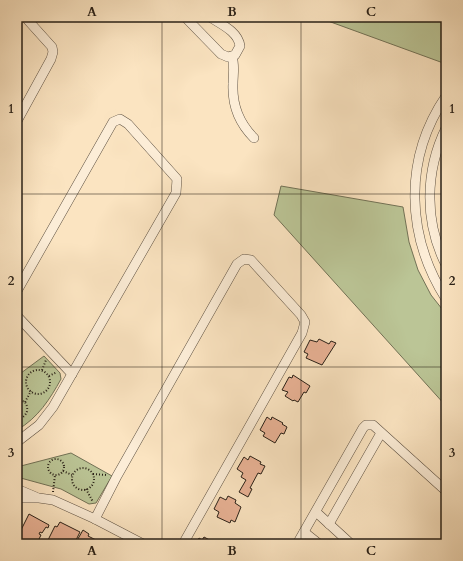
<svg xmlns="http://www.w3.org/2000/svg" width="463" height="561" viewBox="0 0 463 561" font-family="Cardo,serif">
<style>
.green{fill:#bbc596;stroke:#727256}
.building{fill:#e9b295;stroke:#292017}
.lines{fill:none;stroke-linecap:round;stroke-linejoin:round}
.minor-casing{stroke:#5e5142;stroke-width:10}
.path{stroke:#292017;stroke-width:2;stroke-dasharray:1 2;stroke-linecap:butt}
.minor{stroke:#fcedd7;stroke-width:9}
.grid{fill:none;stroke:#292017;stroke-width:1;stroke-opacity:0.55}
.neatline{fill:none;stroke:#292017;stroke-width:1.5}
.grid-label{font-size:13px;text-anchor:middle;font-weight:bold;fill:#292017}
</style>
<rect width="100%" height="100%" fill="#fbe4c1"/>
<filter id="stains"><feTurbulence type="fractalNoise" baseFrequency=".005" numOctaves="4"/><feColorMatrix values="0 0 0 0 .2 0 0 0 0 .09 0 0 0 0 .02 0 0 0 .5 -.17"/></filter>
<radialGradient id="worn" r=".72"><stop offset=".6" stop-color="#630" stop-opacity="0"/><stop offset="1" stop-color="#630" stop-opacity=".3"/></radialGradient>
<g class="green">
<path d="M317,17H446V64Z"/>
<path d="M281,186L403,207L409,242L418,270L431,295L446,314V406L274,215Z"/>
<path d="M44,356L60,373L61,379C50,399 38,418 17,430V376Z"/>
<path d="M71,453L112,476L96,503L89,504L61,489L17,477V467Z"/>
</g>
<g class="building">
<path d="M319,339L329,344L331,341L336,343L322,365L306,358L308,354L304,352L310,340L317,342Z"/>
<path d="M293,375L310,386L306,393L304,392L298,402L294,400L293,401L285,396L288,392L282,390L289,377L292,378Z"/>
<path d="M267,417L271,420L272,417L283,423L282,424L287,427L284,434L281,433L275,443L263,436L265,433L260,430Z"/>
<path d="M250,456L261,462L260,464L265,466L261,474L258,473L250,488L252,489L248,497L239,492L246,480L241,477L243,473L237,469L244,457L248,460Z"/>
<path d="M228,496L236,500L235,503L241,507L235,522L231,520L230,523L217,517L219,512L214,509L220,497L226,500Z"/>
<path d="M29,514L49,525L48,528L46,527L42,533L40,532L39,534L41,535L39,539L46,543L45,544H27L17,538Z"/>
<path d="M60,522L80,532L74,544H58L55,542L54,544H46L55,526L57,527Z"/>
<path d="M83,530L89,534L88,536L98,541L97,544H75Z"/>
<path d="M204,537L217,544H195L199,538L202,540Z"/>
</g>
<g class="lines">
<defs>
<g id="minor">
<path d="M185,17L221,54L228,57L235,55L240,46C238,31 220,24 210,17"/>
<path d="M232,56C235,66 233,74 233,84C232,106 239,123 254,138"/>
<path d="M446,96C403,159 406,236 446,299"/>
<path d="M17,121L51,59L53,52L52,47L25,17"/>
<path d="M446,128C425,171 424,222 446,265"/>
<path d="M17,291L113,122L120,119L128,124L177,179L176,193L53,407L39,425L17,442"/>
<path d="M17,316L72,374"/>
<path d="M17,489L36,497"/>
<path d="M17,498H39L53,500L95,519L143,544"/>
<path d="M316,512L351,544"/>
<path d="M95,519L117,476L237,264L244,259L251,260L301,315L305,322L302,333L183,544"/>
<path d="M329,524L381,433"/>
<path d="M304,532L319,544"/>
<path d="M297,544L363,428L366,425H373L446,491"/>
</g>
</defs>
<use href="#minor" class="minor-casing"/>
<g class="path">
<circle cx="38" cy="382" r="12"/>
<path d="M42,370L46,360"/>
<path d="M49,376L57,372"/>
<path d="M17,399L25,402C30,410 26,418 17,419"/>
<path d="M25,402L31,391"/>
<circle cx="56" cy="467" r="8"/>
<circle cx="83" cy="479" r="11"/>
<path d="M63,471L72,475"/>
<path d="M93,474L107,475"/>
<path d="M86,489L93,502"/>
<path d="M53,492L55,475"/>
</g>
<use href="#minor" class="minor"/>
</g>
<path class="grid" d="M162,17V544M301,17V544M17,194H446M17,367H446"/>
<rect width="463" height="561" fill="none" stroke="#fbe4c1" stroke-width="44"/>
<rect x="22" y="22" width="419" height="517" class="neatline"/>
<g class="grid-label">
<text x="92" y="16">A</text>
<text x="232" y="16">B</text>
<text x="371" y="16">C</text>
<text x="11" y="113">1</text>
<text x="452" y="113">1</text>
<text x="11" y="285">2</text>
<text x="452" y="285">2</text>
<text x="11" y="457">3</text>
<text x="452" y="457">3</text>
<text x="92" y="555">A</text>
<text x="232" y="555">B</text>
<text x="371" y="555">C</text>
</g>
<rect width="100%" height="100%" filter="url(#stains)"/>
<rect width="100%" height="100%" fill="url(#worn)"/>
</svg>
